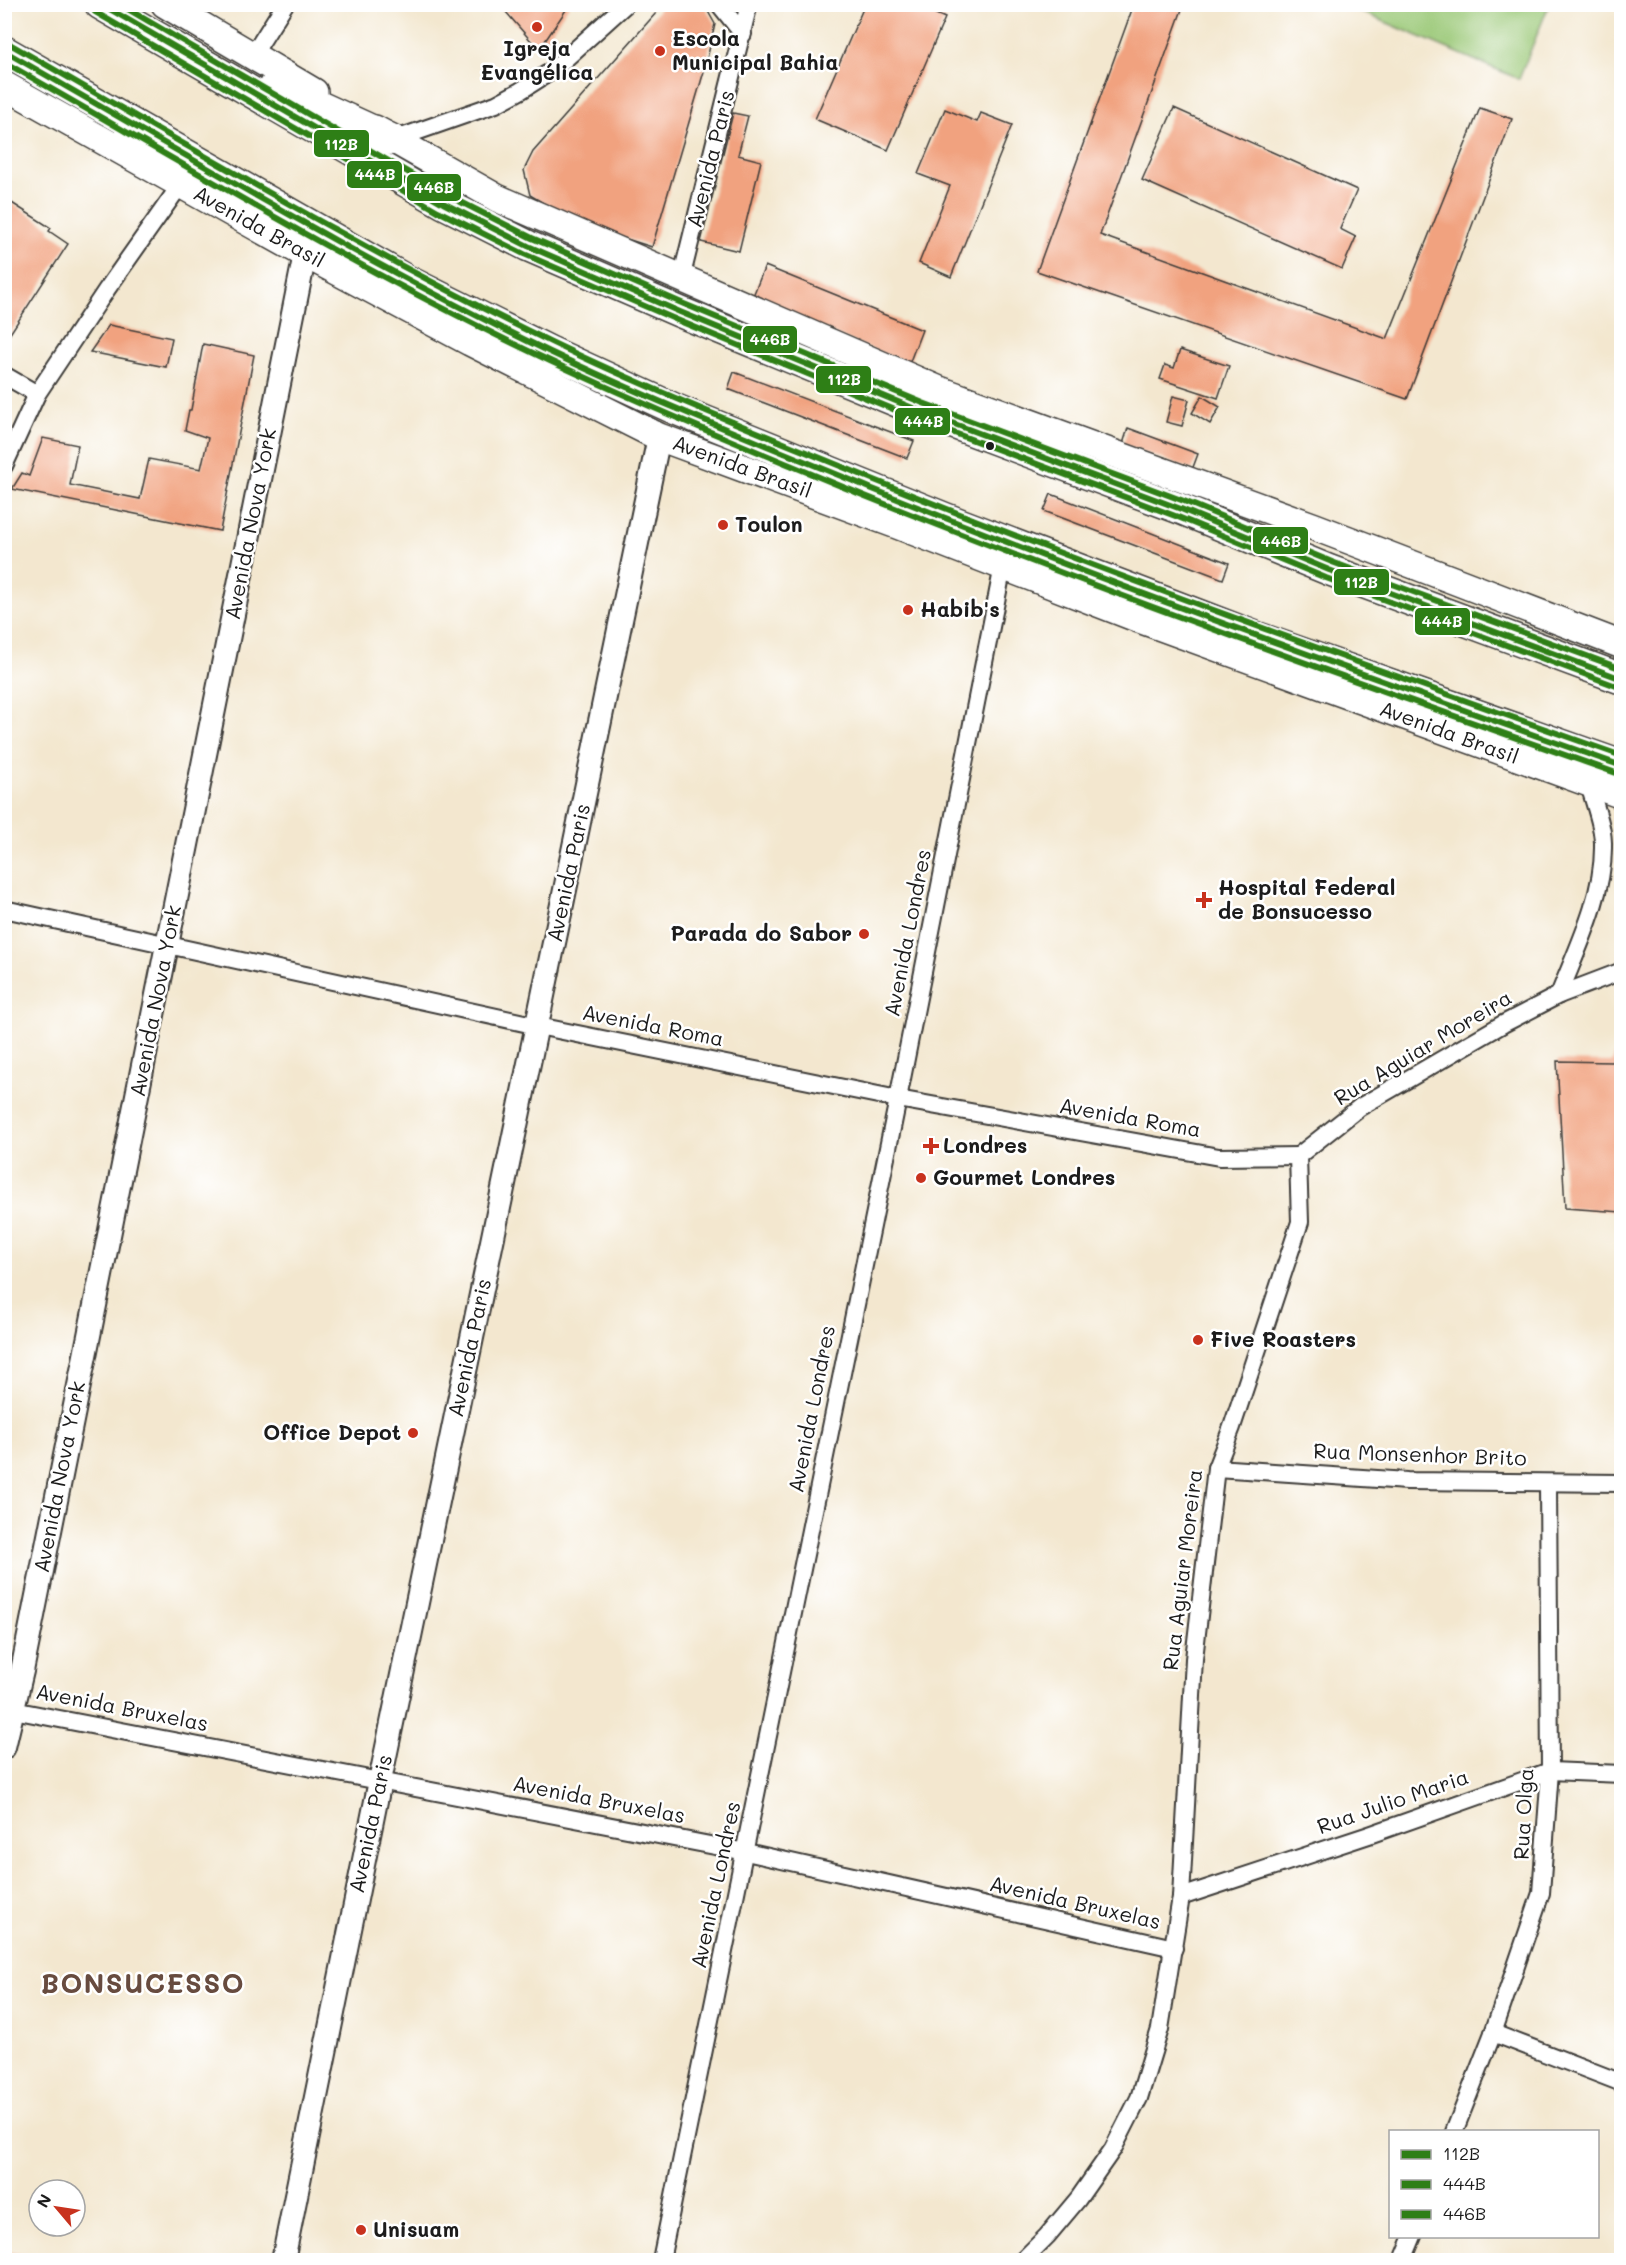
<svg xmlns="http://www.w3.org/2000/svg" width="1626" height="2265" viewBox="0 0 1626 2265" font-family="Mali,sans-serif">
<style>
.green{fill:#9ac876;stroke:#5b7249;stroke-width:1.5}
.building{fill:#f1a27f}
.lines{fill:none;stroke-linecap:round;stroke-linejoin:round}
.minor-casing{stroke:#3c3a37;stroke-width:20}
.secondary-casing{stroke:#3c3a37;stroke-width:26}
.trunk-casing{stroke:#3c3a37;stroke-width:30}
.motorway-casing{stroke:#3c3a37;stroke-width:33}
.minor{stroke:#fff;stroke-width:16}
.secondary{stroke:#fff;stroke-width:22}
.trunk{stroke:#fff;stroke-width:27}
.motorway{stroke:#fff;stroke-width:30}
.bus-1-casing{stroke:#fff;stroke-width:10}
.bus-2-casing{stroke:#fff;stroke-width:10}
.bus-3-casing{stroke:#fff;stroke-width:10}
.bus-1{stroke:#2e7f16;stroke-width:6}
.bus-2{stroke:#2e7f16;stroke-width:6}
.bus-3{stroke:#2e7f16;stroke-width:6}
.poi-dot{fill:#c8321e;stroke:#fff;stroke-width:2}
.bus-dot{fill:#1c1c1c;stroke:#fff;stroke-width:2}
.labels{text-anchor:middle;stroke-width:5;stroke-linejoin:round;paint-order:stroke}
.poi-label{font-size:21px;font-weight:bold;fill:#1c1c1c;stroke:#fff;text-anchor:start}
.street-label{font-size:21px;fill:#1c1c1c;stroke:#fff}
.district-label{font-size:27px;font-weight:bold;letter-spacing:1.5px;fill:#674b3f;stroke:#fff}
.line-badge{stroke:#fff;stroke-width:2}
.badge-label{font-size:16px;text-anchor:middle;font-weight:bold;fill:#fff}
</style>
<rect width="100%" height="100%" fill="#fff"/>
<filter id="ink" filterUnits="userSpaceOnUse"><feTurbulence type="fractalNoise" baseFrequency=".0167" numOctaves="2"/><feDisplacementMap in="SourceGraphic" scale="12" xChannelSelector="R" yChannelSelector="G"/><feConvolveMatrix kernelMatrix="1 2 1 2 8 2 1 2 1" color-interpolation-filters="sRGB"/></filter>
<filter id="wash" filterUnits="userSpaceOnUse"><feTurbulence type="fractalNoise" baseFrequency=".008" numOctaves="4" result="noise"/><feDisplacementMap in="SourceGraphic" scale="24" xChannelSelector="R" yChannelSelector="G"/><feGaussianBlur stdDeviation="1.35" result="paint"/><feColorMatrix in="noise" values="0 0 0 0 0 0 0 0 0 0 0 0 0 0 0 0 0 1.4 0 .05"/><feComposite in="paint" operator="in"/></filter>
<g filter="url(#wash)">
<rect width="100%" height="100%" fill="#f3e7cf"/>
<path class="green" d="M1345,5H1549L1519,79Z"/>
<g id="blocks">
<g class="building">
<path d="M499,4H570L539,50Z"/>
<path d="M664,4H702L706,8L715,24L705,68L652,247L611,234L555,210L530,195L524,170L533,152Z"/>
<path d="M865,4H896L903,8L904,4H913L945,18L888,150L815,119Z"/>
<path d="M1134,4H1184L1100,235L1387,339L1480,108L1512,119L1407,399L1037,271Z"/>
<path d="M1174,108L1357,190L1340,229L1356,237L1342,269L1142,180Z"/>
<path d="M945,109L977,122L981,113L1012,125L951,277L919,263L950,186L918,174Z"/>
<path d="M733,113L748,116L738,155L761,161L739,251L701,242Z"/>
<path d="M4,198L51,228L49,231L68,244L4,343Z"/>
<path d="M765,266L922,330L909,364L751,301Z"/>
<path d="M109,325L172,338L166,367L90,352Z"/>
<path d="M203,344L254,355L220,531L12,489L22,473L29,476L43,438L78,445L70,485L140,499L149,459L201,469L208,438L185,430L189,410H191Z"/>
<path d="M1180,350L1229,366L1218,398L1160,379L1165,365L1174,368Z"/>
<path d="M734,372L914,441L907,458L728,389Z"/>
<path d="M1173,396L1189,400L1182,426L1166,422Z"/>
<path d="M1202,396L1220,407L1210,424L1192,413Z"/>
<path d="M1128,428L1198,454L1192,470L1123,444Z"/>
<path d="M1051,494L1229,563L1223,579L1044,511Z"/>
<path d="M1622,1035V1212L1565,1208L1557,1061L1612,1062Z"/>
<path d="M4,2251L47,2259V2260H4Z"/>
</g>
</g>
</g>
<g filter="url(#ink)">
<use href="#blocks" fill-opacity="0" stroke="#3c3a37" stroke-width="1.5"/>
<g class="lines">
<defs>
<g id="minor">
<path d="M719,4L743,34"/>
<path d="M253,55L285,4"/>
<path d="M393,140L496,104L520,91L553,70L626,4"/>
<path d="M681,279L749,4"/>
<path d="M4,375L37,394"/>
<path d="M4,466L37,394L107,289L181,184"/>
<path d="M4,909L538,1026L898,1099L1219,1157L1298,1156"/>
<path d="M1559,995C1577,949 1603,898 1603,848C1604,827 1594,804 1589,784"/>
<path d="M1298,1156L1360,1107L1503,1024L1559,995L1622,971"/>
<path d="M1216,1468L1407,1481L1622,1483"/>
<path d="M13,1710L746,1852L1174,1948"/>
<path d="M1181,1897L1369,1835L1550,1771L1622,1774"/>
<path d="M1493,2033L1622,2083"/>
<path d="M1454,2132L1493,2033L1541,1893L1550,1771L1548,1483"/>
<path d="M661,2260L898,1099L1003,566"/>
<path d="M1023,2260L1047,2236L1078,2199L1113,2149L1139,2098L1160,2029L1181,1897L1194,1659L1216,1468L1232,1427L1300,1222L1298,1156"/>
<path d="M1403,2260L1413,2236"/>
</g>
<g id="secondary">
<path d="M4,1747L22,1671L305,254"/>
<path d="M283,2260L380,1781L659,437"/>
</g>
<g id="trunk">
<path d="M165,4L314,92"/>
<path d="M4,85L305,254L470,342L659,437L897,525L1139,619L1622,795"/>
<path d="M375,129L497,198L937,389L1315,527L1622,645"/>
</g>
<g id="motorway">
<path d="M100,4L443,203L528,246L680,312L920,411L1181,509L1329,570L1622,679"/>
<path d="M4,51L408,281L551,352L675,409L945,518L1254,636L1622,766"/>
<path d="M275,86L393,140"/>
<path d="M128,139L141,147L181,184"/>
</g>
</defs>
<use href="#minor" class="minor-casing"/>
<use href="#secondary" class="secondary-casing"/>
<use href="#trunk" class="trunk-casing"/>
<use href="#motorway" class="motorway-casing"/>
<use href="#minor" class="minor"/>
<use href="#secondary" class="secondary"/>
<use href="#trunk" class="trunk"/>
<use href="#motorway" class="motorway"/>
<defs>
<g id="bus-1">
<path d="M101,4L443,203L528,246L680,312L920,411L1181,509L1329,570L1622,679"/>
<path d="M4,51C185,154 363,262 550,352C655,402 763,444 870,488C1118,588 1370,677 1622,766"/>
</g>
<g id="bus-2">
<path d="M95,12L438,211L524,254L677,320L917,419L1178,517L1326,578L1619,687"/>
<path d="M4,62C185,164 362,273 550,361C652,409 756,451 860,494C1111,595 1365,685 1619,774"/>
</g>
<g id="bus-3">
<path d="M119,4L447,195L532,238L684,304L923,403L1184,501L1332,562L1622,669"/>
<path d="M8,43C189,146 366,253 553,343C657,393 765,435 872,479C1119,579 1370,667 1622,756"/>
</g>
</defs>
<use href="#bus-1" class="bus-1-casing"/>
<use href="#bus-2" class="bus-2-casing"/>
<use href="#bus-3" class="bus-3-casing"/>
<use href="#bus-1" class="bus-1"/>
<use href="#bus-2" class="bus-2"/>
<use href="#bus-3" class="bus-3"/>
</g>
</g>
<g class="poi-dot">
<circle cx="537" cy="27" r="6"/>
<circle cx="660" cy="51" r="6"/>
<circle cx="723" cy="525" r="6"/>
<circle cx="908" cy="610" r="6"/>
<path d="M1201 891h6v6h6v6h-6v6h-6v-6h-6v-6h6z"/>
<circle cx="864" cy="934" r="6"/>
<path d="M928 1137h6v6h6v6h-6v6h-6v-6h-6v-6h6z"/>
<circle cx="921" cy="1178" r="6"/>
<circle cx="1198" cy="1340" r="6"/>
<circle cx="413" cy="1433" r="6"/>
<circle cx="361" cy="2230" r="6"/>
</g>
<circle class="bus-dot" cx="990" cy="446" r="5"/>
<g class="labels">
<g class="poi-label">
<text x="672" y="46">Escola<tspan x="672" dy="24">Municipal Bahia</tspan></text>
<text x="537" y="56" text-anchor="middle">Igreja<tspan x="537" dy="24">Evangélica</tspan></text>
<text x="735" y="532">Toulon</text>
<text x="920" y="617">Habib's</text>
<text x="1218" y="895">Hospital Federal<tspan x="1218" dy="24">de Bonsucesso</tspan></text>
<text x="852" y="941" text-anchor="end">Parada do Sabor</text>
<text x="943" y="1153">Londres</text>
<text x="933" y="1185">Gourmet Londres</text>
<text x="1210" y="1347">Five Roasters</text>
<text x="401" y="1440" text-anchor="end">Office Depot</text>
<text x="373" y="2237">Unisuam</text>
</g>
<g class="street-label">
<text transform="translate(711 159) rotate(-76)" y="7">Avenida Paris</text>
<text transform="translate(259 227) rotate(29)" y="7">Avenida Brasil</text>
<text transform="translate(742 467) rotate(20)" y="7">Avenida Brasil</text>
<text transform="translate(251 524) rotate(-79)" y="7">Avenida Nova York</text>
<text transform="translate(1449 733) rotate(20)" y="7">Avenida Brasil</text>
<text transform="translate(569 873) rotate(-78)" y="7">Avenida Paris</text>
<text transform="translate(908 933) rotate(-79)" y="7">Avenida Londres</text>
<text transform="translate(156 1001) rotate(-79)" y="7">Avenida Nova York</text>
<text transform="translate(653 1026) rotate(11)" y="7">Avenida Roma</text>
<text transform="translate(1423 1048) rotate(-31)" y="7">Rua Aguiar Moreira</text>
<text transform="translate(1130 1118) rotate(10)" y="7">Avenida Roma</text>
<text transform="translate(470 1348) rotate(-78)" y="7">Avenida Paris</text>
<text transform="translate(812 1409) rotate(-79)" y="7">Avenida Londres</text>
<text transform="translate(1420 1455) rotate(2)" y="7">Rua Monsenhor Brito</text>
<text transform="translate(60 1477) rotate(-79)" y="7">Avenida Nova York</text>
<text transform="translate(1183 1570) rotate(-83)" y="7">Rua Aguiar Moreira</text>
<text transform="translate(122 1708) rotate(11)" y="7">Avenida Bruxelas</text>
<text transform="translate(599 1800) rotate(11)" y="7">Avenida Bruxelas</text>
<text transform="translate(1393 1802) rotate(-19)" y="7">Rua Julio Maria</text>
<text transform="translate(1524 1814) rotate(-87)" y="7">Rua Olga</text>
<text transform="translate(371 1824) rotate(-78)" y="7">Avenida Paris</text>
<text transform="translate(716 1885) rotate(-78)" y="7">Avenida Londres</text>
<text transform="translate(1075 1903) rotate(13)" y="7">Avenida Bruxelas</text>
</g>
<g class="district-label">
<text x="143" y="1993">BONSUCESSO</text>
</g>
</g>
<g class="line-badge">
<rect x="313" y="129" width="57" height="29" rx="6" fill="#2e7f16"/>
<rect x="346" y="160" width="57" height="29" rx="6" fill="#2e7f16"/>
<rect x="406" y="173" width="56" height="29" rx="6" fill="#2e7f16"/>
<rect x="742" y="325" width="56" height="29" rx="6" fill="#2e7f16"/>
<rect x="815" y="365" width="57" height="29" rx="6" fill="#2e7f16"/>
<rect x="894" y="407" width="57" height="29" rx="6" fill="#2e7f16"/>
<rect x="1252" y="526" width="57" height="29" rx="6" fill="#2e7f16"/>
<rect x="1333" y="568" width="57" height="28" rx="6" fill="#2e7f16"/>
<rect x="1414" y="607" width="57" height="29" rx="6" fill="#2e7f16"/>
</g>
<g class="badge-label">
<text x="341" y="150">112B</text>
<text x="375" y="180">444B</text>
<text x="434" y="193">446B</text>
<text x="770" y="345">446B</text>
<text x="844" y="385">112B</text>
<text x="923" y="427">444B</text>
<text x="1281" y="547">446B</text>
<text x="1361" y="588">112B</text>
<text x="1442" y="627">444B</text>
</g>
<rect width="1626" height="2265" fill="none" stroke="#fff" stroke-width="24"/>
<rect x="1389" y="2130" width="210" height="108" fill="#ffffff" stroke="#a4a4a4" stroke-width="1.5"/>
<rect x="1401" y="2150" width="30" height="9" fill="#2e7f16" stroke="#a4a4a4" stroke-width="1.5"/>
<text x="1443" y="2160" font-size="18" fill="#1c1c1c">112B</text>
<rect x="1401" y="2180" width="30" height="9" fill="#2e7f16" stroke="#a4a4a4" stroke-width="1.5"/>
<text x="1443" y="2190" font-size="18" fill="#1c1c1c">444B</text>
<rect x="1401" y="2210" width="30" height="9" fill="#2e7f16" stroke="#a4a4a4" stroke-width="1.5"/>
<text x="1443" y="2220" font-size="18" fill="#1c1c1c">446B</text>
<g transform="translate(57 2208) rotate(299)"><circle r="28" fill="#ffffff" stroke="#a4a4a4" stroke-width="1.5"/>
<path d="M0-4.5L10 22L0 15L-10 22Z" fill="#c8321e"/>
<text y="-9" font-size="16" font-weight="bold" text-anchor="middle" fill="#1c1c1c">N</text>
</g>
</svg>
